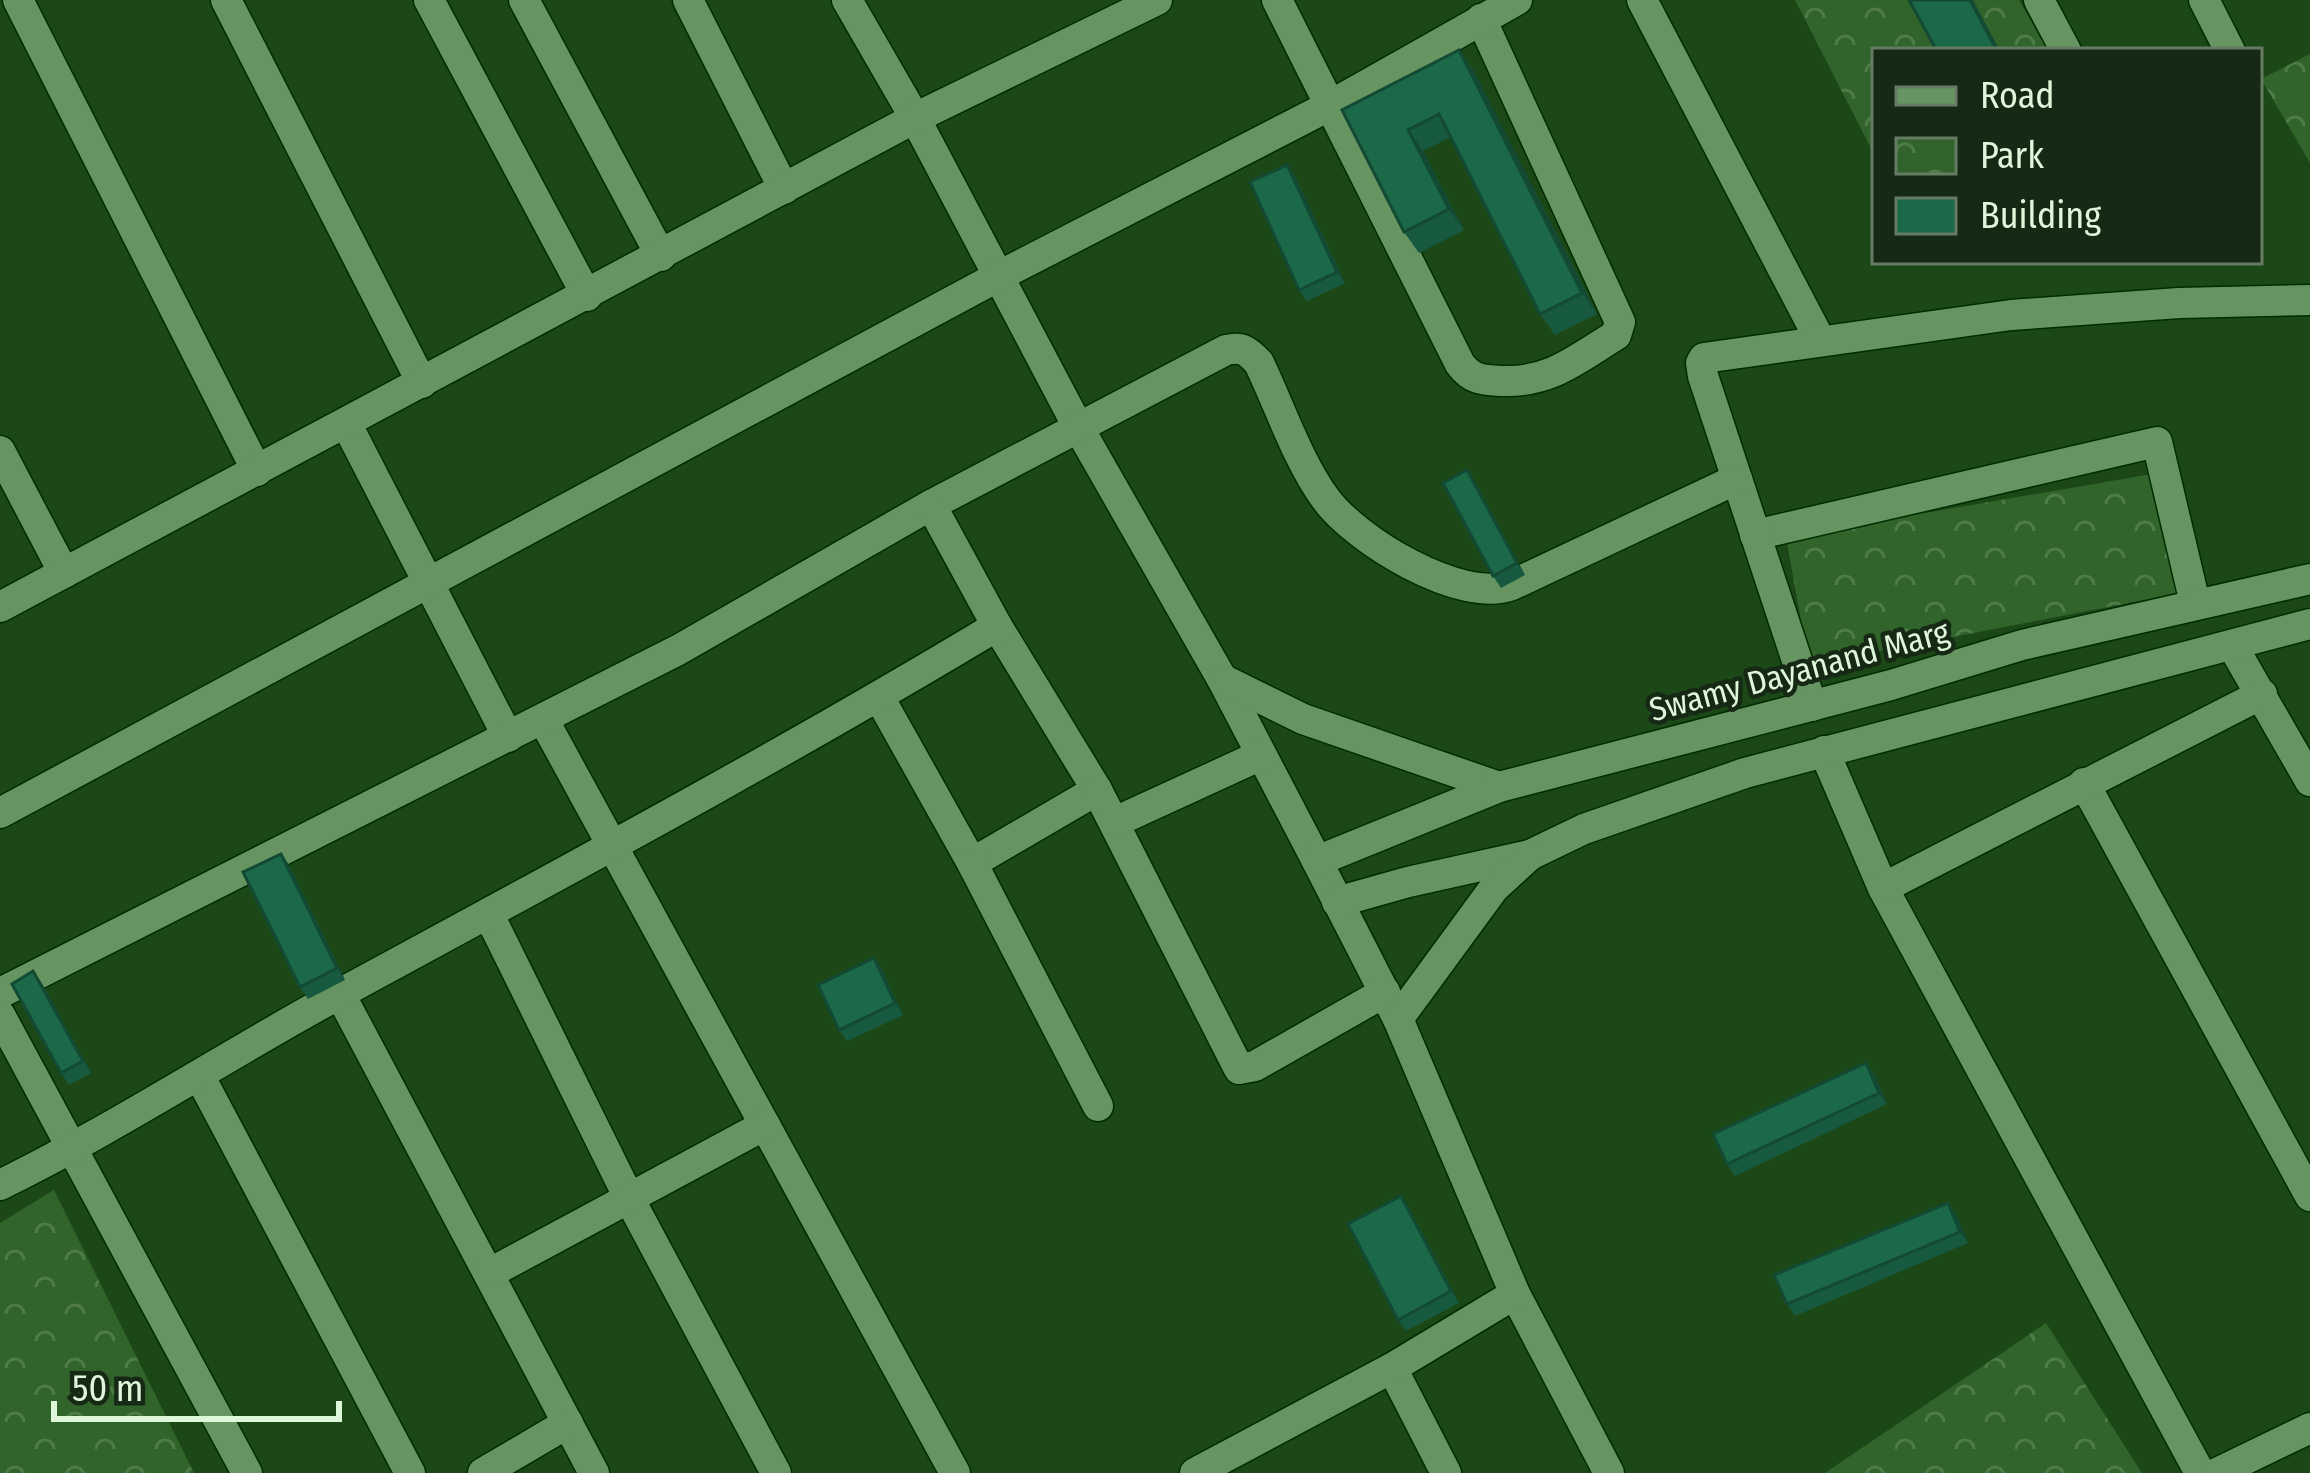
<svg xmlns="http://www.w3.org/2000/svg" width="2310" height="1473" viewBox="0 0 2310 1473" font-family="'Fira Sans Condensed',sans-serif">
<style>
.park{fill:url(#park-crowns)}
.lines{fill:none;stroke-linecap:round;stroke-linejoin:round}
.minor-casing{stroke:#002d00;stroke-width:33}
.minor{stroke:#679562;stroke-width:30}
.wall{fill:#175a3f}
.shaded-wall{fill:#134a33}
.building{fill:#1b6949;stroke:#134a33;stroke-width:3}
.labels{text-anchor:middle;stroke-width:9;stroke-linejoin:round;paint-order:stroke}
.street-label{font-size:33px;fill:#def6da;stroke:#162914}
</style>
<defs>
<pattern id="park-crowns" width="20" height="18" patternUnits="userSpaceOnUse" patternTransform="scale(3)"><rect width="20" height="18" fill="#30642a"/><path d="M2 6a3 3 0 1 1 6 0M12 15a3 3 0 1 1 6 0" fill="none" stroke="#4e7b48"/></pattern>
</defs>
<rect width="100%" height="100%" fill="#1c4818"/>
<g class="park">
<path d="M1795,0H2019L2048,51H1875V156Z"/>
<path d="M2310,54V163L2261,79Z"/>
<path d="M2152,474L2180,593L1809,665L1786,537Z"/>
<path d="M54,1190L194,1473H0V1223Z"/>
<path d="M2046,1323L2142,1473H1825Z"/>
</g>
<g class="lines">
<defs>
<g id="minor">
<path d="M18,0L257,471"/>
<path d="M226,0L422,383"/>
<path d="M429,0L587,296"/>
<path d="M524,0L661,256"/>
<path d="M688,0L784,189"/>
<path d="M847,0L915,118L1077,425L1222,679L1317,861L1398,1019L1515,1294L1609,1473"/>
<path d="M1277,0L1460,364C1472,380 1482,380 1502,381C1550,383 1577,359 1616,335L1620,322L1481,19"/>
<path d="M1642,0L1820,340"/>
<path d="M2039,0L2066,51"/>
<path d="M2204,0L2230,51"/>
<path d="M346,423L508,737"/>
<path d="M0,451L64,573"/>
<path d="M1755,535L2157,442L2195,603"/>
<path d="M0,607L915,118L1157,0"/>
<path d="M2232,645L2310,781"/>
<path d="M1222,679L1303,719L1499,787"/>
<path d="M879,697L972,863L1097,790L997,626"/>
<path d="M1812,706L1703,376L1701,363L1704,358L2011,315L2179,303L2310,300"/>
<path d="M543,719L955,1473"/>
<path d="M1824,751L1883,888L2200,1473"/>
<path d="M2084,783L2310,1196"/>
<path d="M1097,790L1239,1069L1255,1066L1385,992"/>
<path d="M0,813L999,276L1329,106L1517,0"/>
<path d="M1115,822L1261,755"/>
<path d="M1317,861L1499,787L1891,685L2022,645L2310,579"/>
<path d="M972,863L1098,1106"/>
<path d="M1883,888L2262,694"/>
<path d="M1337,902L1408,882L1530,855L1584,829L1745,773L2310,624"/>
<path d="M489,915L630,1200L776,1473"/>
<path d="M0,993L678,650L931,505L1226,350C1242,346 1248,351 1259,363C1279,405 1298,461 1325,498C1354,539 1461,605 1512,585L1737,479"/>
<path d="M340,994L594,1473"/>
<path d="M0,1015L247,1473"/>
<path d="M1398,1019L1494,888L1530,855"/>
<path d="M199,1075L410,1473"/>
<path d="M0,1185C118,1127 227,1055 343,992C562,873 783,755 997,626L931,505"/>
<path d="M490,1273L765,1125"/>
<path d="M1392,1368L1446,1473"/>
<path d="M483,1473L568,1423"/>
<path d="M1195,1473L1392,1368L1515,1294"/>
<path d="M2217,1473L2310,1428"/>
</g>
</defs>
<use href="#minor" class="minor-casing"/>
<use href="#minor" class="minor"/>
</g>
<g class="wall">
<path d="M1459,50L1474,71L1597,314L1555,335L1540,314L1451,137L1423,151L1464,230L1419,253L1404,232L1342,110Z"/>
<path d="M1287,165L1295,176L1345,283L1307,301L1299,290Z"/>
<path d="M1467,470L1525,575L1501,588L1493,576Z"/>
<path d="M281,854L289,865L345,980L308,999L300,987Z"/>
<path d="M874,958L882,970L903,1015L847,1041L839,1030Z"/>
<path d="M41,982L91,1073L69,1085L61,1073Z"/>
<path d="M1866,1063L1874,1074L1887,1104L1735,1176L1727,1164Z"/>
<path d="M1409,1208L1459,1303L1406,1331L1398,1320Z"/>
<path d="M1956,1214L1968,1243L1795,1316L1787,1304Z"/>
</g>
<g class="shaded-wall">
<path d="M1970,0H1973L2000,51H1997Z"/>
<path d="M1459,50L1474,71L1597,314L1582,293Z"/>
<path d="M1408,130L1423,151L1464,230L1449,209Z"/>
<path d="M1287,165L1295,176L1345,283L1337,272Z"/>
<path d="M1467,470L1475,482L1525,575L1517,563Z"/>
<path d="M281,854L289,865L345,980L337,968Z"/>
<path d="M874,958L882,970L903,1015L895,1003Z"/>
<path d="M33,971L41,982L91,1073L83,1061Z"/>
<path d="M1866,1063L1874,1074L1887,1104L1879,1093Z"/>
<path d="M1401,1196L1409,1208L1459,1303L1451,1291Z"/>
<path d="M1948,1203L1956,1214L1968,1243L1960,1232Z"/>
</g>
<g class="building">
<path d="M1909,0H1970L1997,51H1937Z"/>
<path d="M1459,50L1582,293L1540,314L1439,114L1408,130L1449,209L1404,232L1342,110Z"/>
<path d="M1287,165L1337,272L1299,290L1250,182Z"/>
<path d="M1467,470L1517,563L1493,576L1443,483Z"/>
<path d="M281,854L337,968L300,987L243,872Z"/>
<path d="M874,958L895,1003L839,1030L818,985Z"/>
<path d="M33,971L83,1061L61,1073L12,984Z"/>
<path d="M1866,1063L1879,1093L1727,1164L1713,1134Z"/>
<path d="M1401,1196L1451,1291L1398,1320L1348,1224Z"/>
<path d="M1948,1203L1960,1232L1787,1304L1774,1275Z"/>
</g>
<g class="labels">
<g class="street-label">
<text transform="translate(1799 670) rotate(-15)" y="12">Swamy Dayanand Marg</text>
</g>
</g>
<rect x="1872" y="48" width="390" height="216" fill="#162914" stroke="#667b63" stroke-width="3"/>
<rect x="1896" y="87" width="60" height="18" fill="#679562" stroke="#667b63" stroke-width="3"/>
<text x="1980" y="108" font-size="36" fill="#def6da">Road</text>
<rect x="1896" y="138" width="60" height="36" fill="url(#park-crowns)" stroke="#667b63" stroke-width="3"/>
<text x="1980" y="168" font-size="36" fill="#def6da">Park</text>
<rect x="1896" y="198" width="60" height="36" fill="#1b6949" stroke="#667b63" stroke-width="3"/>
<text x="1980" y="228" font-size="36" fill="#def6da">Building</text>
<path d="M54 1401v18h285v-18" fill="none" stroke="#def6da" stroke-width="6"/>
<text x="72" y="1401" font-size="36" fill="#def6da" stroke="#162914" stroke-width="9" paint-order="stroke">50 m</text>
</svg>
